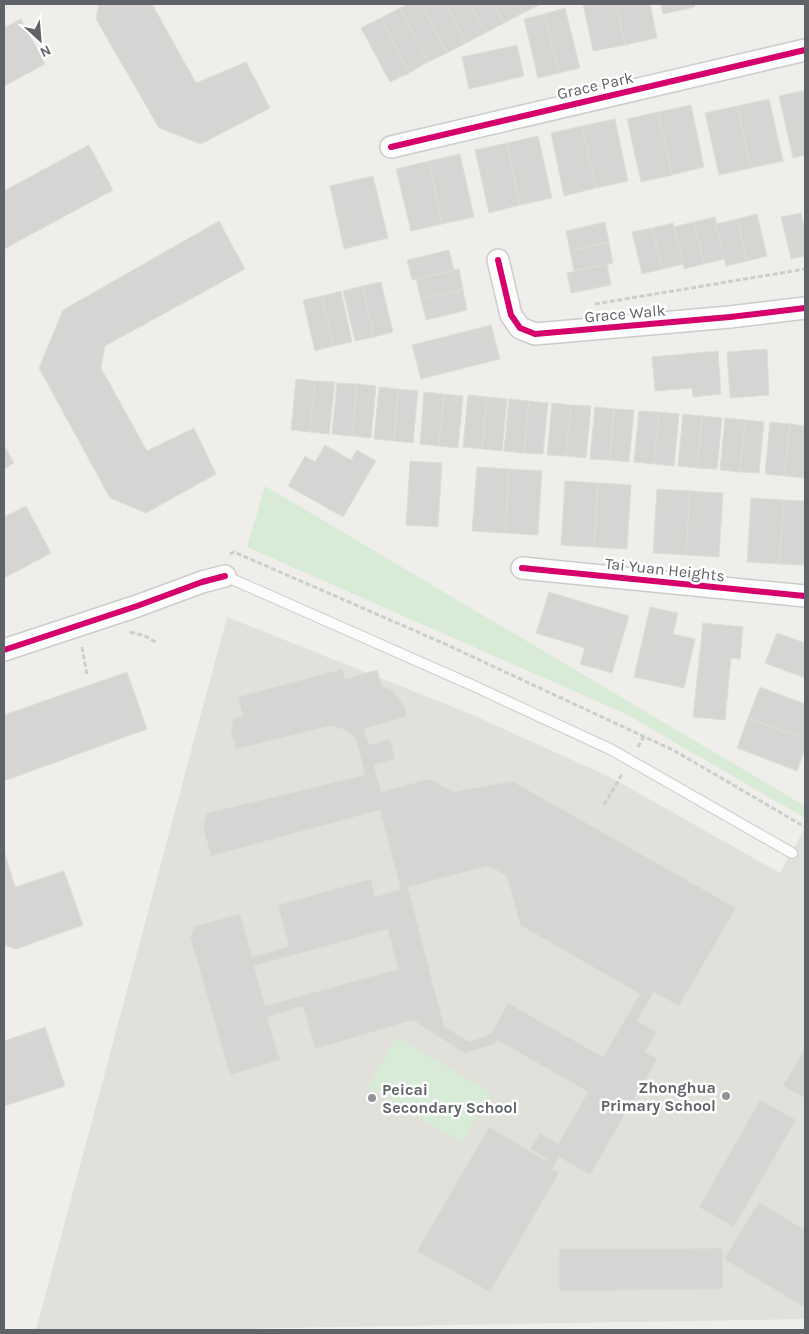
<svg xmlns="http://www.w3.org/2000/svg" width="809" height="1334" viewBox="0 0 809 1334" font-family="Karla,sans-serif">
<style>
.education{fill:#e2e0da}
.green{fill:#d8ebd6}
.building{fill:#d6d5d3;stroke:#deddd9;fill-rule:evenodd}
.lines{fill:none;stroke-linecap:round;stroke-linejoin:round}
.lane-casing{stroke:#cbcccc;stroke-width:12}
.street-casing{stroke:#cbcccc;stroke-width:24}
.path{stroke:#cacfcc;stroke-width:3;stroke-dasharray:5 2.5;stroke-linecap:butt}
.lane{stroke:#fdfcfc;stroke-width:10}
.street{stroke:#fdfcfc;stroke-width:21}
.cycleway-casing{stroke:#fff;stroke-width:9}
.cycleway{stroke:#d6006c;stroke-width:6}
.poi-dot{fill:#919496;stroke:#fff;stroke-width:2}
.labels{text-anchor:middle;stroke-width:5;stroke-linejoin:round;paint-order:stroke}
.street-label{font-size:16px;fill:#5f6368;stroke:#fff}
.poi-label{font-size:16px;font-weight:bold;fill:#5f6368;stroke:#fff;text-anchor:end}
</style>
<rect width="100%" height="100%" fill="#efeeea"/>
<path class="education" d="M227,617L475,716L612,778L780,873L805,828V1319L161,1330H36Z"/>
<g class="green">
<path d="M265,486L805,806V818L626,714L247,547Z"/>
<path d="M397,1037L492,1093L462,1143L367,1087Z"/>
</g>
<g class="building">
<path d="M99,4H152L196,83L246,62L270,108L201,144L159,128L96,19Z"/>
<path d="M408,4H421L447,53L428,62L400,8Z"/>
<path d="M421,4H446L466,43L447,53Z"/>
<path d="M446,4H470L485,33L466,43Z"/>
<path d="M470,4H494L504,23L485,33Z"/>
<path d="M494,4H519L523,13L504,23Z"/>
<path d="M519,4H541L523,13Z"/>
<path d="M583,4H616L625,45L593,51Z"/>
<path d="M616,4H650L657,38L625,45Z"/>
<path d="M661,4H694L695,7L663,14Z"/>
<path d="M400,8L428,62L409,73L381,18Z"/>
<path d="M565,8L580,68L559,73L544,14Z"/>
<path d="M544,14L559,73L538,78L524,19Z"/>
<path d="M381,18L409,73L390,82L361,28Z"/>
<path d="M21,19L45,64L4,86V28Z"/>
<path d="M517,45L524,76L469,89L462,57Z"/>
<path d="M805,90V155L793,158L779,96Z"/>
<path d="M769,99L783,161L751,168L737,106Z"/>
<path d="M691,105L704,167L672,175L658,112Z"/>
<path d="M737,106L751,168L719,175L705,113Z"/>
<path d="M658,112L672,175L641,182L627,119Z"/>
<path d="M615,119L628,181L596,188L582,126Z"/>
<path d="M582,126L596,188L564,196L551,133Z"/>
<path d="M538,136L552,198L520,205L507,143Z"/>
<path d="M507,143L520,205L489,213L475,150Z"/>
<path d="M89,145L113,190L4,249V191Z"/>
<path d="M460,154L474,217L442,224L429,161Z"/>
<path d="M429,161L442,224L411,231L396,169Z"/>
<path d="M373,176L388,238L344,249L330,186Z"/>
<path d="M801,213L805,231V256L791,259L781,217Z"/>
<path d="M757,214L767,256L747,261L737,219Z"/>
<path d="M715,217L725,259L704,264L694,222Z"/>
<path d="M737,219L747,261L726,266L716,224Z"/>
<path d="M219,221L245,269L105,346L101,368L147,451L194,428L216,474L146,513L110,498L39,368L63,310Z"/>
<path d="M605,222L609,242L570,251L566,231Z"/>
<path d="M694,222L704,264L684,269L674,227Z"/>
<path d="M673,223L683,264L662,269L652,228Z"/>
<path d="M652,228L662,269L642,274L632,232Z"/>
<path d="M609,242L613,263L574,271L570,251Z"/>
<path d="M449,250L454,270L412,280L407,260Z"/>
<path d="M607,264L611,285L571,293L567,273Z"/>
<path d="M459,269L463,290L421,299L416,279Z"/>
<path d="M381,282L393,332L374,337L362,286Z"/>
<path d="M362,286L374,337L355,341L343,291Z"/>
<path d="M463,290L467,310L426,320L421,299Z"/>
<path d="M341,291L352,342L333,346L322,296Z"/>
<path d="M322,296L333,346L315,351L303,300Z"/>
<path d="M491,325L500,359L421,379L412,345Z"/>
<path d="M767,349L769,395L730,398L727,352Z"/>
<path d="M718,351L721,394L693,397L692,388L655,391L652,357Z"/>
<path d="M296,379L315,381L310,432L291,430Z"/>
<path d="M315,381L335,382L329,434L310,432Z"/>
<path d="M337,383L357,384L352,436L332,434Z"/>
<path d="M357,384L376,386L371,438L352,436Z"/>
<path d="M379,387L398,389L394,441L374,439Z"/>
<path d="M398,389L418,391L413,443L394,441Z"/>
<path d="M424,392L444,394L439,446L420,444Z"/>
<path d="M444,394L463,396L458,448L439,446Z"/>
<path d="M468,395L487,397L482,449L463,447Z"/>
<path d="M487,397L507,399L502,451L482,449Z"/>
<path d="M509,399L529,401L524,453L504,451Z"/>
<path d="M529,401L548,403L543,454L524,453Z"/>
<path d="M552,403L571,405L566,456L547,455Z"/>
<path d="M571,405L591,406L586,458L566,456Z"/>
<path d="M595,407L614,409L610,460L590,459Z"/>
<path d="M614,409L634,410L629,462L610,460Z"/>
<path d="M639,411L659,412L654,464L634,462Z"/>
<path d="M659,412L679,414L674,466L654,464Z"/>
<path d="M683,414L702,416L697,468L678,466Z"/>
<path d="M702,416L722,418L717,469L697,468Z"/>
<path d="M725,418L745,420L740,472L720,470Z"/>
<path d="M745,420L764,422L759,473L740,472Z"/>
<path d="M770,422L790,424L784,476L765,474Z"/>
<path d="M790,424L805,426L804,478L784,476Z"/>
<path d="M4,445L14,463L4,469Z"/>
<path d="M325,445L351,460L357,450L376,461L343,517L288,486L305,456L315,462Z"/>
<path d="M410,461L442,463L438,527L406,525Z"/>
<path d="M477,467L509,469L505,533L472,531Z"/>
<path d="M509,469L542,471L538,535L505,533Z"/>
<path d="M565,481L598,483L594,547L561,545Z"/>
<path d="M598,483L631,485L627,549L594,547Z"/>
<path d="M657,489L690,491L686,555L653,553Z"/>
<path d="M690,491L723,493L719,557L686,555Z"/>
<path d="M751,498L784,500L779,564L747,562Z"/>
<path d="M784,500L805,501V565L779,564Z"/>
<path d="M26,506L51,553L4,578V517Z"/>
<path d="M549,592L629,616L612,673L580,664L585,648L536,633Z"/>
<path d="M650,607L678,613L673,634L695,639L684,688L634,677Z"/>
<path d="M703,623L743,627L740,659L731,658L725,720L693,717Z"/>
<path d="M777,633L805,643V678L765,663Z"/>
<path d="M342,669L345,679L377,670L382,686L393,690L407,711L405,717L364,729L369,745L390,739L395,759L374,765L381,792L429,779L454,792L512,781L736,908L679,1006L654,992L637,1021L657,1032L645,1052L657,1059L590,1175L559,1157L552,1169L559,1173L490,1292L417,1251L489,1127L547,1161L548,1159L530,1149L540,1133L558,1144L588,1092L497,1040L495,1044L464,1053L413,1020L315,1049L303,1006L267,1017L280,1060L230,1075L190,937L195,926L240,914L252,957L289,946L278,905L371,879L375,897L401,889L380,810L211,856L203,826L207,813L365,775L357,743L353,736L343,729L330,726L236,749L231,731L233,719L243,716L238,697ZM488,866L507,876L520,925L640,994L603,1057L508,1003L491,1034L469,1042L444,1026L408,887ZM388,929L398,969L265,1006L254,966Z"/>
<path d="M127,672L147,729L4,781V715Z"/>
<path d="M760,687L805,704V739L748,718Z"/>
<path d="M748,718L805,739V748L797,771L737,748Z"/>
<path d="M4,850L15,887L64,871L83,925L16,949L4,945Z"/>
<path d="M45,1027L65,1086L4,1106V1041Z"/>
<path d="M805,1049V1098L783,1086Z"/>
<path d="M760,1100L796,1120L734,1227L699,1207Z"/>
<path d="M759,1202L805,1230V1308L724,1259Z"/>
<path d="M722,1248L723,1289L559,1291V1249Z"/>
</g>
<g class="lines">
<defs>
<path id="lane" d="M225,576L474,686L612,750L792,853"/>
<g id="street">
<path d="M391,147L805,50"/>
<path d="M498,260L511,315L520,328L535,334L730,317L805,308"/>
<path d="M522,568L805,596"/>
<path d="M4,650L137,606L202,582L225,576"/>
</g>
</defs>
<use href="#lane" class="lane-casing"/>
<use href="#street" class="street-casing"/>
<g class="path">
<path d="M595,304L805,269"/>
<path d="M230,554L234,552L443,643L675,751L805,827"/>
<path d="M130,632L145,636L157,643"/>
<path d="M82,647L87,675"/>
<path d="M638,747L644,736"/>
<path d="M604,805L622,774"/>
</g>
<use href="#lane" class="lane"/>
<use href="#street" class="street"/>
<defs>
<g id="cycleway">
<path d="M391,147L805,50"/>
<path d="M498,260L511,315L520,328L535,334L730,317L805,308"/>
<path d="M522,568L805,596"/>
<path d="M4,650L137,606L202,582L225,576"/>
</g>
</defs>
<use href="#cycleway" class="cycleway-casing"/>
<use href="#cycleway" class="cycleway"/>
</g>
<g class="poi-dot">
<circle cx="726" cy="1096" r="5"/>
<circle cx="372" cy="1098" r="5"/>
</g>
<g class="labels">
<g class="street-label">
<text transform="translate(595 85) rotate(-13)" y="6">Grace Park</text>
<text transform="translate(625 313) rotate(-5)" y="6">Grace Walk</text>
<text transform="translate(665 569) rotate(6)" y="6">Tai Yuan Heights</text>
</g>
<g class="poi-label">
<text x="716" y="1093">Zhonghua<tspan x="716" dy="18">Primary School</tspan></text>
<text x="382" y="1095" text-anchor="start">Peicai<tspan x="382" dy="18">Secondary School</tspan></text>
</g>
</g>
<rect width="809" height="1334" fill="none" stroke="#5f6368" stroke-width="10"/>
<g transform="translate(40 40) rotate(154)" stroke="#ffffff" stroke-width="4" paint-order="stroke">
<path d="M0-4L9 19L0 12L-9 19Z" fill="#5f6368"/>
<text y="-8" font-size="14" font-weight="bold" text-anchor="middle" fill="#5f6368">N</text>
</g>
</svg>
